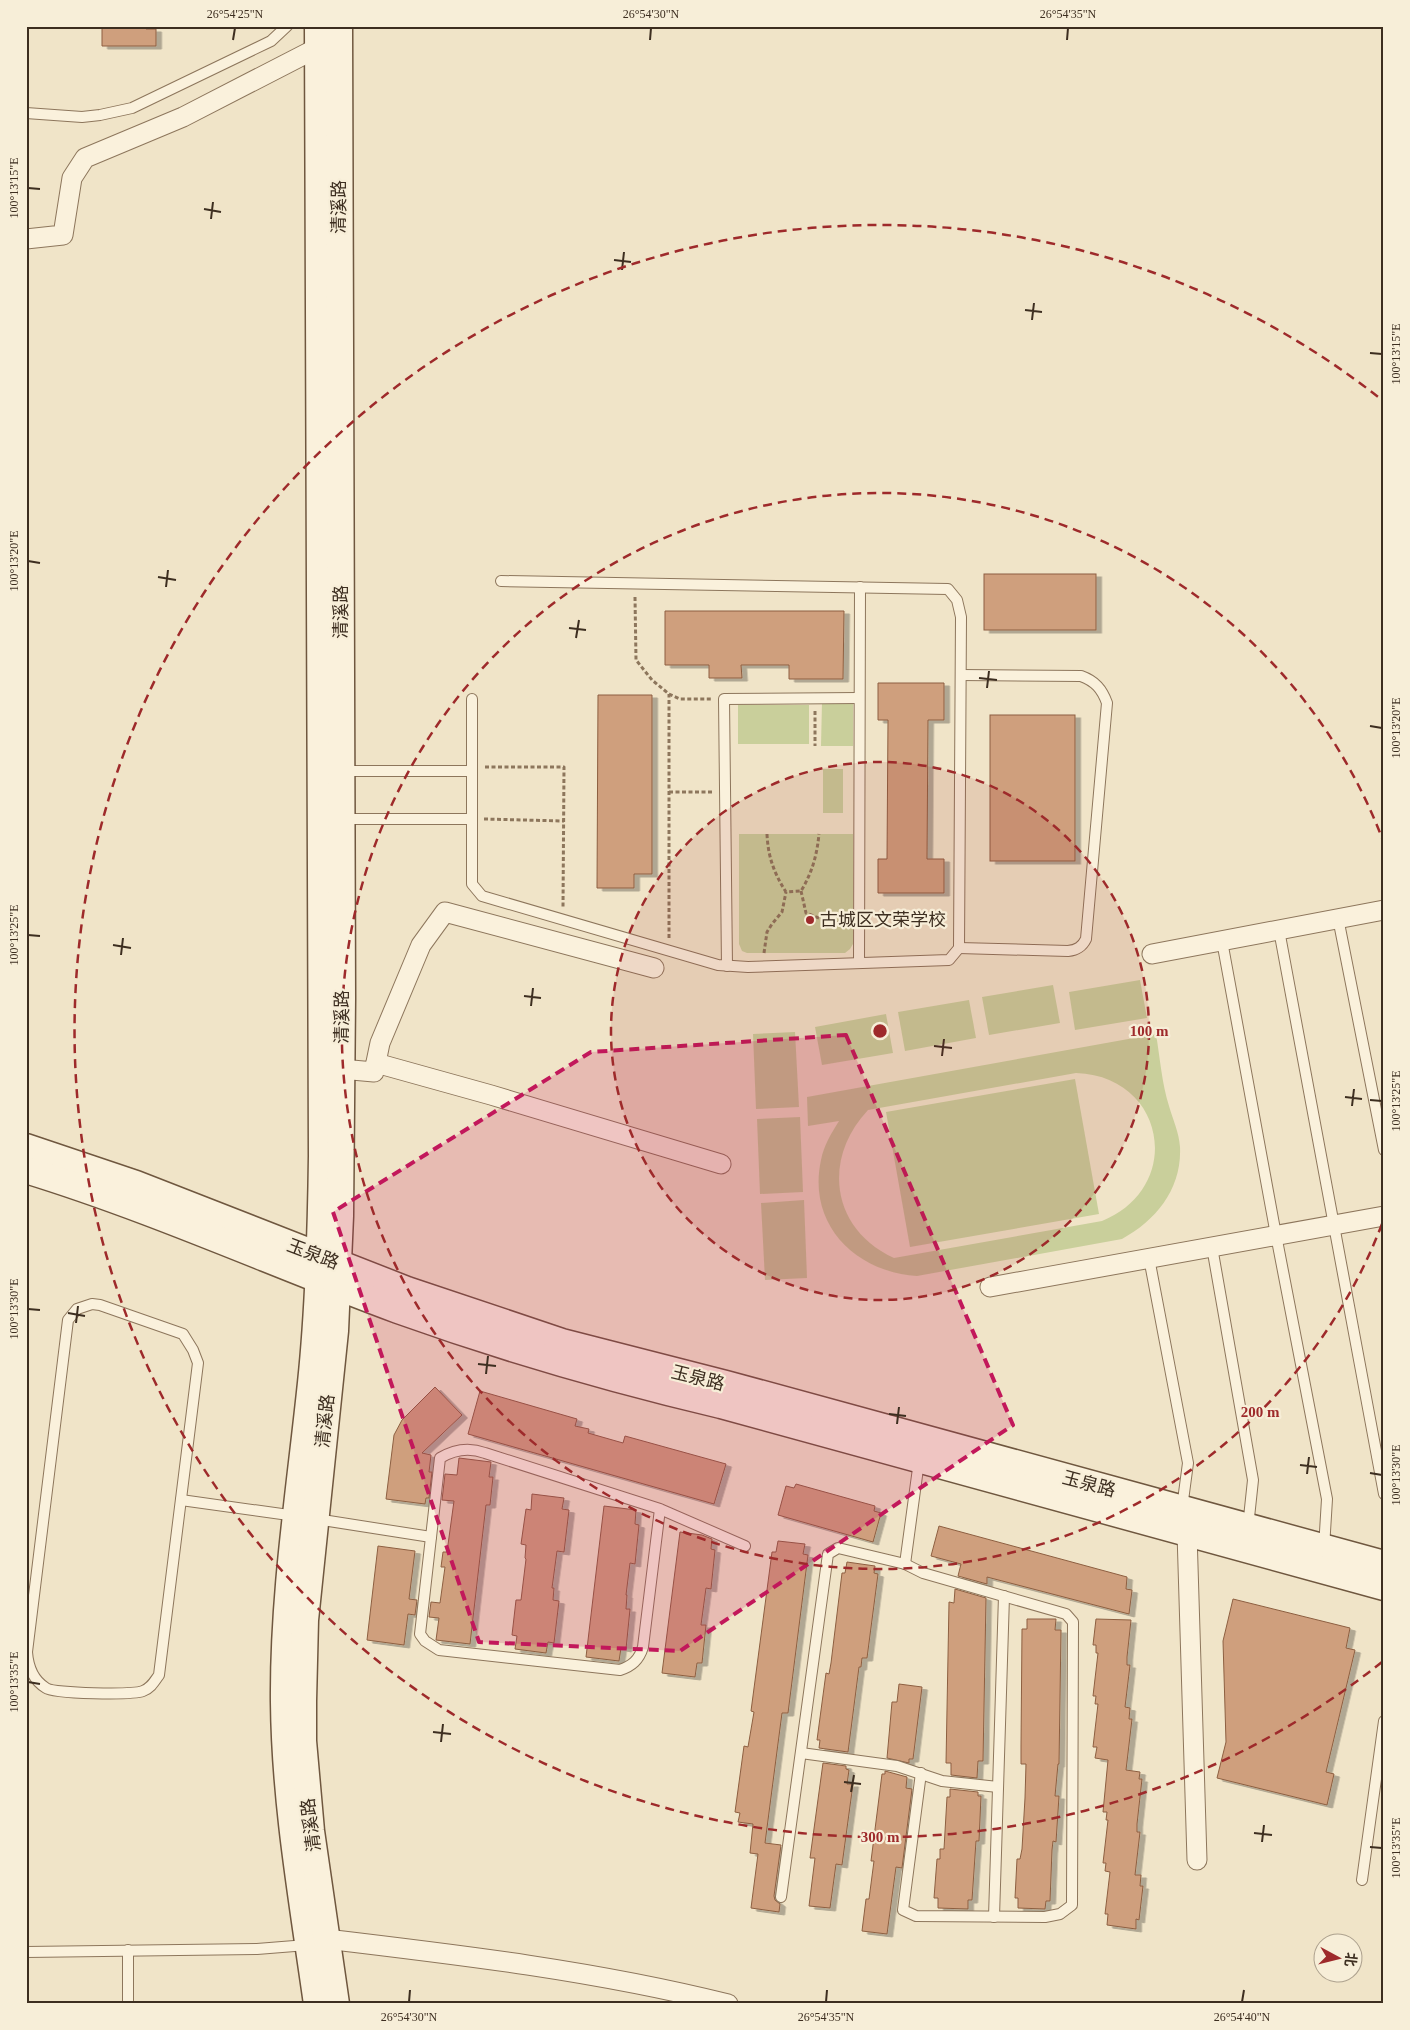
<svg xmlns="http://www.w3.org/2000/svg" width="1410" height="2030" viewBox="0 0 1410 2030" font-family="'Times New Roman','Noto Sans SC',serif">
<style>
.green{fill:#c9cf9b;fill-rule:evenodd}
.building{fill:#cf9f7d;stroke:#8d5f41;filter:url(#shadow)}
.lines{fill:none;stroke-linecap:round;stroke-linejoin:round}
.lane-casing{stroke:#8d765c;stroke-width:12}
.street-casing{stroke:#8d765c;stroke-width:21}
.secondary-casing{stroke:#6f573f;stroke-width:29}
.path{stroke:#8d765c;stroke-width:3;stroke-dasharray:4 2.5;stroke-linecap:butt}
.lane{stroke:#faf1dc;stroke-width:10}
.street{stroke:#faf1dc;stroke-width:19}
.secondary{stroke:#faf1dc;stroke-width:26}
.marked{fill:#c2185b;fill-opacity:0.2;stroke:#c2185b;stroke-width:4;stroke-dasharray:10 6;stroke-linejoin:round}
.ticks{fill:none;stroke:#3d2e20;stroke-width:2}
.ring{fill:none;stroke:#9e2a2b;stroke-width:2.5;stroke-dasharray:9 6}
.poi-dot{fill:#9e2a2b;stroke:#f7eed8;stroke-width:2}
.labels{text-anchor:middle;stroke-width:4.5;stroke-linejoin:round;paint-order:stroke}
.street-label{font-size:18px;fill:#3d2e20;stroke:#f7eed8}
.poi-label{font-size:18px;fill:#3d2e20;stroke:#f7eed8;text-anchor:start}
.centre{fill:#9e2a2b;stroke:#f7eed8;stroke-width:2.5}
.ring-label{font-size:15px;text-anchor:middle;font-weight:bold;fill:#9e2a2b;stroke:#f7eed8;stroke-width:4.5;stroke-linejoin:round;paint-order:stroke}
.neatline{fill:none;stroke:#3d2e20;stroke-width:2}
.ticks-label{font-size:12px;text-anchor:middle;fill:#3d2e20}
</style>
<defs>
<filter id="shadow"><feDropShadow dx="5.5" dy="3" stdDeviation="0" flood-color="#0004"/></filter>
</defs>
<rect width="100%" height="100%" fill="#f0e4c8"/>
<g class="green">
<path d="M822,702H853V746H821Z"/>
<rect x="738" y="705" width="71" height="39"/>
<rect x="823" y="769" width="20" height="44"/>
<path d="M739,834H853V944L850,949L845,953H747L742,951L739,944Z"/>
<path d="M1140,980L1147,1018L1075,1030L1069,992Z"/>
<path d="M1053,985L1060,1023L989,1035L982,997Z"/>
<path d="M969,1000L976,1038L905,1051L898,1012Z"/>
<path d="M886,1014L893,1053L822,1065L815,1027Z"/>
<path d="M795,1032L799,1107L756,1109L753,1034Z"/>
<path d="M1156,1034C1160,1058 1162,1084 1169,1106C1173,1120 1179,1132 1180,1147C1182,1188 1157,1220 1122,1239L917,1276C855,1272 807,1224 821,1160C824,1145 831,1134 839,1121L808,1126L807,1097ZM1076,1073C1166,1076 1185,1187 1102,1221L894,1258C831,1229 822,1159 868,1110Z"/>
<path d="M1075,1079L1099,1214L910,1247L886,1112Z"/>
<path d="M800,1117L803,1192L760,1194L757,1119Z"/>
<path d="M804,1200L807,1278L765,1280L761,1203Z"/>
</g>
<g class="building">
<path d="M102,26H146V29H156V46H102Z"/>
<rect x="984" y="574" width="112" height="56"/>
<path d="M665,611H844L843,679H789V665H741L742,678H709V665H665Z"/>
<path d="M878,683H944V720H928L927,859H944V893H878V859H887L888,720H878Z"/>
<path d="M598,695H652V874H634V888H597Z"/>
<rect x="990" y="715" width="85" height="146"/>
<path d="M435,1387L462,1415L422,1453L431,1455L429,1472H432L429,1498H426L425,1504L386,1499L394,1435L402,1420Z"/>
<path d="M480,1391L577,1419L575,1426L589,1429L588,1433L623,1443L625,1436L726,1464L714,1504L468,1434Z"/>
<path d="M459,1458L491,1462L489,1477H493L490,1505H486L470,1644L436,1640L439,1618L429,1617L431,1602L440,1603L445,1567H441L443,1552H447L454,1501L442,1500L445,1474L457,1475Z"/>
<path d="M796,1484L875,1506L874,1511L881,1513L873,1542L778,1515L786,1486L794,1488Z"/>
<path d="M532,1494L564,1498L562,1509L569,1510L564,1552L557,1551L552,1588H554L553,1600L559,1601L554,1643L548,1642L546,1653L515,1649L517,1636L512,1635L516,1600H521L526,1559L525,1558L526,1545L521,1544L526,1509L531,1510Z"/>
<path d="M604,1506L636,1510L635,1524L639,1525L635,1564L630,1563L626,1595H627L626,1609H630L626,1649L621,1648L619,1661L586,1657Z"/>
<path d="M939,1526L1127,1577L1126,1589L1132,1590L1129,1614L987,1577V1584L958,1576L961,1564L931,1556Z"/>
<path d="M680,1532L702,1535L712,1539L711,1549L715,1550L711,1589L706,1588L701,1625H706L702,1663H697L695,1677L662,1673Z"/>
<path d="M778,1541L805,1544L803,1554L808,1555L788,1713H782L765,1843L781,1845L774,1896L775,1900L780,1904L779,1912L751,1908L758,1854L750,1853L753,1824L738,1822L740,1813L735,1812L744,1746L748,1747L754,1712L751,1711L772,1552H776Z"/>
<path d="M378,1546L415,1551L409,1599L417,1600L415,1615L408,1614L404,1645L367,1640Z"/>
<path d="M847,1562L875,1566L874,1573L878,1574L867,1658H862L861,1667H859L848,1752L819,1748L820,1740H817L826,1673L829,1674L831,1663L842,1573H845Z"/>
<path d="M955,1589L986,1598L983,1761H978L977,1778L951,1775V1763H946L949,1602L954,1603Z"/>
<path d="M1233,1599L1350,1628L1346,1648L1355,1650L1326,1772L1334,1774L1327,1805L1217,1778L1226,1742L1223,1641Z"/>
<path d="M1027,1619H1056L1055,1630H1061L1059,1764H1058L1055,1796H1059L1056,1842L1053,1841L1052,1850L1050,1901H1046L1045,1909L1018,1908V1898H1015L1017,1859H1020L1022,1849L1025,1798L1026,1764H1021V1746L1022,1629H1027Z"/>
<path d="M1096,1619L1131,1620L1127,1657V1665H1130L1125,1707L1130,1708L1129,1719H1132L1126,1770L1140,1772L1139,1779H1142L1137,1824V1832H1140L1135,1875H1141L1140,1886H1143L1139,1920L1136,1919V1929L1107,1925L1108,1914H1105L1110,1872L1105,1871L1106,1863H1103L1108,1820H1106L1107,1812H1103L1108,1760L1095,1758L1097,1747H1093L1098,1704H1095L1096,1696H1093L1098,1653H1096V1645H1093Z"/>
<path d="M899,1684L922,1687L913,1759H909V1763L887,1758L892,1702H897Z"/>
<path d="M823,1763L846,1766V1769L849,1770L847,1784H853L842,1865L836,1864L830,1908L809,1906L815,1858H810Z"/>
<path d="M885,1771L907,1777L906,1788L912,1789L902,1868L896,1867L887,1934L862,1931L866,1899H869L874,1861H871L882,1774H885Z"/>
<path d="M950,1789L978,1792V1796H981L979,1841H976L972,1900H968V1909L938,1908V1898H934L937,1859H940V1849H944L947,1797H950Z"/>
</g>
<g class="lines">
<defs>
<g id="lane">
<path d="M26,113L82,117L100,115L132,108L271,41L287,26"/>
<path d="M472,699V884L482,896L718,965L748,967L949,960L959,948L961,617L957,600L948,589L501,581"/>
<path d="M341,771H472"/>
<path d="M341,819H472"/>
<path d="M1338,918L1384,1150"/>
<path d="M1279,930L1384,1494"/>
<path d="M1222,941L1276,1235L1327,1499L1324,1548"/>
<path d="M959,948L1068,951C1077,950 1082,947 1086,939L1107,703C1102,689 1095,681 1081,676L961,675"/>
<path d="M859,963L860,587"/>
<path d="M727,966L724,699L859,698"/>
<path d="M1212,1247L1253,1480L1248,1527"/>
<path d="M1149,1258L1188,1463L1182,1508"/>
<path d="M92,1304L100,1305L183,1334L193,1350L198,1363L159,1675C154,1682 151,1688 143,1691C133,1695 54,1694 46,1688C33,1680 28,1666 27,1652L68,1320L77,1309Z"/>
<path d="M181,1500L296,1516"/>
<path d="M660,1509L643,1647C639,1660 632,1666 620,1670L439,1650L425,1641L420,1634L440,1458C455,1449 469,1447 485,1453L660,1509L745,1546"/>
<path d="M316,1519L431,1537"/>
<path d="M905,1564L919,1461"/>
<path d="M801,1753L897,1766L942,1781L998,1787"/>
<path d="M1362,1880L1384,1721"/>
<path d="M781,1897L828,1554L838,1548L905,1564L923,1573L1066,1614L1073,1622L1072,1905L1060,1914L1045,1917L916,1916L903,1910L921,1773"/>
<path d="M994,1917L1004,1596"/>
<path d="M26,1952L257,1949L307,1945"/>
<path d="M128,2004V1950"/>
</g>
<g id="street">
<path d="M26,239L63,235L72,178L85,158L183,117L319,47"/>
<path d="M1152,954L1384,910"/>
<path d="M376,1063L491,1095L721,1164"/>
<path d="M341,1069L374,1072L380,1043L421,945L445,912L654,968"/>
<path d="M990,1287L1384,1216"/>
<path d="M1187,1533L1197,1860"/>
<path d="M326,1939C461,1955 596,1971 728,2004"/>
</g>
<g id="secondary">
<path d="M26,1147L136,1184L407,1290L562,1342L726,1384L1384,1564"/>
<path d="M26,1170C153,1209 274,1264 398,1310C504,1348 611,1379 721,1405L1384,1587"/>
<path d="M317,2004C303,1904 285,1804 284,1702C283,1595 300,1489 311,1383C319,1307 321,1232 322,1156L318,26"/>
<path d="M336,2004L311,1831L303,1741V1701L305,1620L335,1331L340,1216L342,998L339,26"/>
</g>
</defs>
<use href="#lane" class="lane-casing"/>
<use href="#street" class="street-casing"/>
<use href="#secondary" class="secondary-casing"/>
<g class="path">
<path d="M635,597L636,660L652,680L669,694L680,699H711"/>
<path d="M815,711V746"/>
<path d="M485,767H564L563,907"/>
<path d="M669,792H714"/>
<path d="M484,819L564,821"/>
<path d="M767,834C768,857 774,873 786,892L801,891C812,873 817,855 819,834"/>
<path d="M801,891L806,913L824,920L847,925"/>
<path d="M669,938V694"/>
<path d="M764,953L767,932L772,924L782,912L786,892"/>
</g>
<use href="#lane" class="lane"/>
<use href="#street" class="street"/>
<use href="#secondary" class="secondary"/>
</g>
<path class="marked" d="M846,1035L1013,1425L680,1651L479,1642L333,1212L591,1052Z"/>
<path class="ticks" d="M233,40L235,28M650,40L651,28M1067,40L1068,28M28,188L40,189M204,209L221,212M211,219L213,202M614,260L631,262M622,270L624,252M1025,310L1042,312M1032,320L1034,303M1370,353L1382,354M28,561L40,563M158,577L176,580M166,587L168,570M569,628L586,630M576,638L579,620M979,678L997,680M987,688L989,671M1370,726L1382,728M28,935L40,936M113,945L131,948M121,955L123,938M524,996L541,998M531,1006L533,988M934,1046L952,1048M942,1056L944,1039M1345,1097L1362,1099M1370,1100L1382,1101M1352,1106L1354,1089M28,1309L40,1310M68,1313L85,1316M76,1323L78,1306M478,1364L496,1366M486,1374L488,1356M889,1414L906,1416M897,1424L899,1407M1300,1465L1317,1467M1370,1473L1382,1475M1307,1474L1309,1457M28,1682L40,1684M433,1732L451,1734M441,1742L443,1724M844,1782L861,1784M851,1792L854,1775M1254,1833L1272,1835M1262,1842L1264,1825M1370,1847L1382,1848M409,2002L410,1990M826,2002L827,1990M1242,2002L1244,1990"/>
<circle cx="880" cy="1031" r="269" fill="#9e2a2b" fill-opacity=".12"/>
<g class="ring">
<circle cx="880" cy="1031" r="269"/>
<path d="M1382 1224A538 538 0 1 1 1382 838"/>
<path d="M1382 1662A806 806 0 1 1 1382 400"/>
</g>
<circle class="poi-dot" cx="810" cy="920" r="5"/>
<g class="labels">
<g class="street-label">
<text transform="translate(339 207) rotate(-90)" y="6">清溪路</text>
<text transform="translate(341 612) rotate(-90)" y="6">清溪路</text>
<text transform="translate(342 1017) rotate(-90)" y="6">清溪路</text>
<text transform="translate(313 1254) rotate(21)" y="6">玉泉路</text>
<text transform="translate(698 1378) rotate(14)" y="6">玉泉路</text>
<text transform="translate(325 1421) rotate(-84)" y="6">清溪路</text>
<text transform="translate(1089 1484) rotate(15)" y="6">玉泉路</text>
<text transform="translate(311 1825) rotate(-97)" y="6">清溪路</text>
</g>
<g class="poi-label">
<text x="820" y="926">古城区文荣学校</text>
</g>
</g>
<circle cx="880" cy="1031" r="8" class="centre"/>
<g class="ring-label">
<text x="1149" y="1036">100 m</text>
<text x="1260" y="1417">200 m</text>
<text x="880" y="1842">300 m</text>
</g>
<rect width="1410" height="2030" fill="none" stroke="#f7eed8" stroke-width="55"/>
<g transform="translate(1338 1958) rotate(97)"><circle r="24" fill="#f7eed8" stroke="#ada18e"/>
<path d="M0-4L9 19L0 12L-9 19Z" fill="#9e2a2b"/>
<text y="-8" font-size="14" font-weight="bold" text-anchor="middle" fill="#3d2e20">北</text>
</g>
<rect x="28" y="28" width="1354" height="1974" class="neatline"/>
<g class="ticks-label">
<text x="235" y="18">26°54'25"N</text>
<text x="651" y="18">26°54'30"N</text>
<text x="1068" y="18">26°54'35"N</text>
<text transform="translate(14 188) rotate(-90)" y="4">100°13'15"E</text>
<text transform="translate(1396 354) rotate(-90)" y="4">100°13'15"E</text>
<text transform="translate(14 561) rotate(-90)" y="4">100°13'20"E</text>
<text transform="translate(1396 728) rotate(-90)" y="4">100°13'20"E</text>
<text transform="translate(14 935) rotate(-90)" y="4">100°13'25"E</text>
<text transform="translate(1396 1101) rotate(-90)" y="4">100°13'25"E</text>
<text transform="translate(14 1309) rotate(-90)" y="4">100°13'30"E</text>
<text transform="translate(1396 1475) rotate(-90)" y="4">100°13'30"E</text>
<text transform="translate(14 1682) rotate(-90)" y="4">100°13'35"E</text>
<text transform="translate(1396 1848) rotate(-90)" y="4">100°13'35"E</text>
<text x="409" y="2021">26°54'30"N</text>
<text x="826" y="2021">26°54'35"N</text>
<text x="1242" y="2021">26°54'40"N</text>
</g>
</svg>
